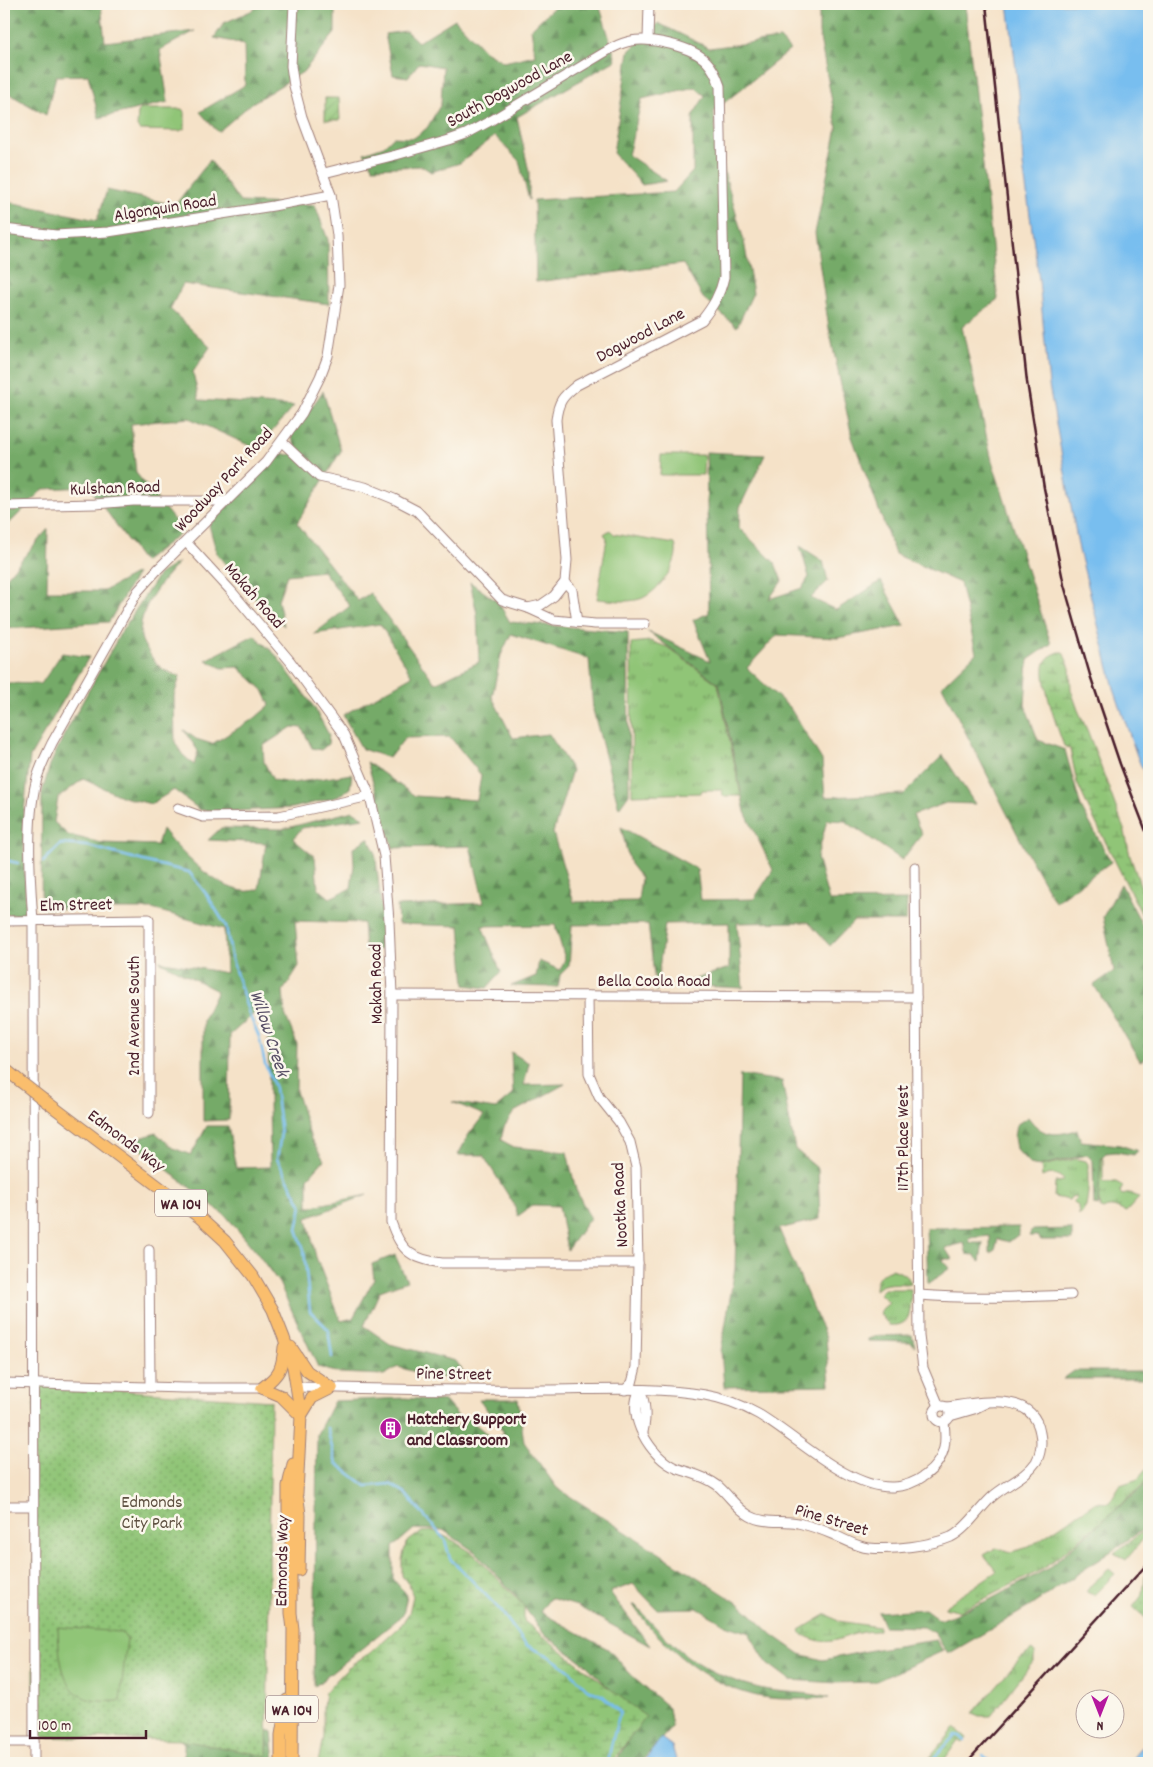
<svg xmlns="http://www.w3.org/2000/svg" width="1153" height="1767" viewBox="0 0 1153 1767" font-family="Dekko,sans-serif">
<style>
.grass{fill:url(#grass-tufts);stroke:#6d7251}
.forest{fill:url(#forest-firs);stroke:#5f644a}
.wetland{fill:url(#wetland-marsh);stroke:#6d7251}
.park{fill:url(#park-dots);stroke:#6d7251}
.garden{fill:url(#garden-furrows);stroke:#6d7251}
.pitch{fill:#90c577;stroke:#6d7251}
.water{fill:#78beef;stroke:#616e8d}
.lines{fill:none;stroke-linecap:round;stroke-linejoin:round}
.stream{stroke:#78beef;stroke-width:2.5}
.minor-casing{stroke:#a0807a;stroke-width:11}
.major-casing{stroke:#a0807a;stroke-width:13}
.minor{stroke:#fff;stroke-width:9}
.major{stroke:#fabe6d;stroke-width:11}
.rail{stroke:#4a1f2b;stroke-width:2.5}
.major-bridge-casing{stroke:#a0807a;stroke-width:13;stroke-linecap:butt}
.major-bridge{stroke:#fabe6d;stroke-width:11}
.labels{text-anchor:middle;stroke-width:5;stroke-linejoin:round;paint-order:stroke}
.shield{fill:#fbf7ec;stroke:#7f6065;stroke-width:1}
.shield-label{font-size:16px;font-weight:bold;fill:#4a1f2b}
.street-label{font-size:18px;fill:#4a1f2b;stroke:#fbf7ec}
.poi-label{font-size:18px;font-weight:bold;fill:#4a1f2b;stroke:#fbf7ec;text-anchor:start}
.park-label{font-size:18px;fill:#5f5142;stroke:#fbf7ec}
.water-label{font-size:19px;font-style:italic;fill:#584f66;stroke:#fbf7ec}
</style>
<defs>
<pattern id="grass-tufts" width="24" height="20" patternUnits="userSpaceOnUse" patternTransform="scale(1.25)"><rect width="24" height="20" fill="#90c577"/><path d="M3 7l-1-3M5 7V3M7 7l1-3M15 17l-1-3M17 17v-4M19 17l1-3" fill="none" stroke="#789f62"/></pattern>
<pattern id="forest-firs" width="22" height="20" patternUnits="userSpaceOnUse" patternTransform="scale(1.25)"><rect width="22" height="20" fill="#74aa68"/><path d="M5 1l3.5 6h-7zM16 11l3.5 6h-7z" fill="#618a56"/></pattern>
<pattern id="wetland-marsh" width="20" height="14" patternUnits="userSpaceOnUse" patternTransform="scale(1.25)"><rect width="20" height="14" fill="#90c577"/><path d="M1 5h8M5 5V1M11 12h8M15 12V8" fill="none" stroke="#789f62"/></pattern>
<pattern id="park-dots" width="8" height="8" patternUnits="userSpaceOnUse" patternTransform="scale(1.25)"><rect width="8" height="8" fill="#90c577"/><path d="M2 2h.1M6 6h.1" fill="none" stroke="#789f62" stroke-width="1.8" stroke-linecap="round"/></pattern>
<pattern id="garden-furrows" width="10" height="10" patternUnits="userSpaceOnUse" patternTransform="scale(1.25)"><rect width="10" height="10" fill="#90c577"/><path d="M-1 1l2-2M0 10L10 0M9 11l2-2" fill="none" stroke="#789f62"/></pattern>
</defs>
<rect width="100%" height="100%" fill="#fbf7ec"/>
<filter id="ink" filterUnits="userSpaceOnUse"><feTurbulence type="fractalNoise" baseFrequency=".02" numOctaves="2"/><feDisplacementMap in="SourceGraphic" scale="10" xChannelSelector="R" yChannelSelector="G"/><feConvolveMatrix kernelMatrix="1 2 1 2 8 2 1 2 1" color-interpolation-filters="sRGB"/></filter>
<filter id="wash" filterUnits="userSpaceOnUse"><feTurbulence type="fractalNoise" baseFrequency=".0096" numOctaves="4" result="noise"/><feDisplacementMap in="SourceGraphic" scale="20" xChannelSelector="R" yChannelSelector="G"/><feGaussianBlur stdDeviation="1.12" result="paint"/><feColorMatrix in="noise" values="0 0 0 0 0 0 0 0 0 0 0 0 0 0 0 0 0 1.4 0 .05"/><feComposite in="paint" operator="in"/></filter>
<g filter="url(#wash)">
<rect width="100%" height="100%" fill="#f5e2c8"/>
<g class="grass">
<path d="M650,641L667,647L718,684L741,796H723L722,790H702L701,793L632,795L631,643Z"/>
<path d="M1100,1157L1103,1159V1182H1116L1123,1186L1120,1192L1122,1195L1131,1193L1139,1198L1126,1212C1117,1209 1112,1204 1103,1209L1100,1208L1098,1195Z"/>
<path d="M1076,1159L1086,1161L1088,1164V1193L1086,1206L1079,1216L1078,1206L1073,1201L1076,1199L1075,1196L1071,1197L1069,1200L1054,1197L1055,1182L1064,1181V1180C1057,1173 1051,1173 1042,1177L1041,1166Z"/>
<path d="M892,1269C900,1271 909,1277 911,1284C898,1284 884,1281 875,1290C875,1280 881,1271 892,1269Z"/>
<path d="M884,1289H911C910,1306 914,1328 889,1325L880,1314L882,1309L889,1303L879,1294Z"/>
<path d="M1149,1466V1479L1112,1513L1043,1569L960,1611L944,1607L997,1571L984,1555L996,1548L1011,1552L1029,1547L1096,1502L1109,1503L1120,1485L1138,1479Z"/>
<path d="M1141,1533H1148L1126,1560L1114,1553Z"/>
<path d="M1109,1569L1115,1574L1094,1595L1086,1592L1092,1584Z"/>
<path d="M1032,1650L1035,1653L1033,1662L991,1716H979L973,1713L1019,1660Z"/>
</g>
<g class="forest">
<path d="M4,4H101L105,42L195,31L160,50L168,102L99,118L88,75L56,76L46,115L4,91Z"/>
<path d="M256,4H335V33L303,72L252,103L218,132L200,112L245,85L244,44L214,38L224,23L255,9Z"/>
<path d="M557,4H599L616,60L517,117L529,172V200L519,161L495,136L460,163L431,172L422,166L373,168L364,153L384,146L393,137L414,138L427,128L441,104L443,67L419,63L408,77L393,75L385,34L406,31L418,42L455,19L485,51L504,62L535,55L531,29Z"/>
<path d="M819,4H965L998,299L962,327L992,461L1051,644L1028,660L1025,705L1038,740L1065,750L1081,807L1111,862L1055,902L1027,853L942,686L976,653L960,583L895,554L852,437L829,329L815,233L837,128L819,33Z"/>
<path d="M658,23L709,48L780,39L790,50L714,111L717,147L744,241L753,293L737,327L703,298L683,264L536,282L534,200L674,192L693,171V115L705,96L695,87L642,99L628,155L667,181L642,185L613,153L629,51Z"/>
<path d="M210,160L240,202L315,205L328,240L329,304L183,284L170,309L210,347L193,372L199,400L294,406L257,449L189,418L131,424L136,473L183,531L143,562L89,487L43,489L13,520L4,526V201L97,220L107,190L175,205Z"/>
<path d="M323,391L341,451L297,523L358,601L370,593L435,683L479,662L477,614L470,582L498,602L510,622L628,632L629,794L619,808L593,710L589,659L511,634L501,655L492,697L513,738L549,734L572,770L553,833L574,902L638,901L641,878L630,864L621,827L697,869L701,900L754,899L773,870L745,812L719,684L647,631L710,661L693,620L709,613L706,452L765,455L740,507L739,528L775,563L782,581L769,599L802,588L809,577L800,546L823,561L828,581L811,598L836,610L881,581L905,626L837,638L777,635L747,668L790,708L822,760L825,797L904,794L943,755L975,804L946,803L913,815L922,834L902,860L845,821L827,820L817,858L829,901L907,900L906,921H854L830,946L808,922L737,923L743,988L677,985L729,968V923L665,924L656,992L648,924L572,925L569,966L560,975L558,987L511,986L536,976L539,961L560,970L565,959L555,925L482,926L501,972L487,988L465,985L460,926L398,924L397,906L484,903L470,846L393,848L367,762L415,796L477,800L481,775L450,737L405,738L389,758L362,749L343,715L412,676L380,624L314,634L350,606L323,571L287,575L278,600L284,626L248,592L217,554L209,525L278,452L289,455L296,448L291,436Z"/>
<path d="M48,529L47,591H104L137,573L109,622L4,629V580Z"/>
<path d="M179,562C161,582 137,609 141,637C142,642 145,647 148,651C156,666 164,672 180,676L174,696L175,742L182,754L194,765L198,751L184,730L196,739L212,744L255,718L270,705L263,690L238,667L222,668L206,660L254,635L275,654L314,707L329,735L328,744L321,750L312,748L302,728L292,727L263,746L264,762L273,780L292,783L352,774L350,788L337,797L293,808L235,811L200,810L174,790L151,804L123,797L83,779L58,798L54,822L68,835L102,843L157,845L162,829C179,851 215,888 244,891C249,892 255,890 259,889L266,843L208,840L221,828L283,829L353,811L364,818L302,828L293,839L315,857L318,888L330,898L351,888L354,865L353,848L368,838L375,851L384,931L383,949L365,951L363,923L295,921L299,966L283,991L285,1014L297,1044L296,1091L311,1139L324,1160L308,1178V1207L367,1195L307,1218L316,1257L341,1321L353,1318L374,1279L372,1264L395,1255L407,1281L380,1291L364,1326L390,1344L456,1361L468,1378L432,1377L398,1367L384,1375L339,1373L318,1367L279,1283L257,1253L227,1217L131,1141L156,1133L173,1148L191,1155L207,1126H228L236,1168L270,1167L268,1027L257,1011L230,1035L229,1120L203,1121V1020L217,991L159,961L226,973L224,929L152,909H41L42,793L50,765L64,735L120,634L159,574Z"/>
<path d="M62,653L89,657L30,757L23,821L26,914L4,915V780L7,779V738H4V683L41,684Z"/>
<path d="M1121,884L1149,938V1057L1140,1061L1094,985L1114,971L1103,917Z"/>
<path d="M511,1052L529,1063L524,1085L565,1084L514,1112L504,1127L501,1140L514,1147L567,1152L576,1190L590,1218L567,1250L559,1206L533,1205L518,1216L513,1203L483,1155H458L469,1134L484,1115L452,1102L495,1109L513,1094Z"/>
<path d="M740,1075L782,1081L795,1149L818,1169L820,1219L779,1229L826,1338L830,1385L724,1387L721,1351L735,1268Z"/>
<path d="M1028,1117C1043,1137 1054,1136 1077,1130L1081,1141L1120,1145L1138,1151L1134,1155L1116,1152L1106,1153L1101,1158L1098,1206L1094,1205L1093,1161L1087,1155L1038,1166L1030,1164L1016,1149L1014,1137L1016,1125Z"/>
<path d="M1019,1227V1234L1009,1242L998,1239L995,1250L990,1253V1236L970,1238L969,1243H983L980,1262L974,1255H967L964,1243L945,1248L952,1259H942L950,1268L928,1284L926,1228Z"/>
<path d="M1072,1229V1240H1041L1038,1236H1029L1032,1230Z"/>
<path d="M912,1335L915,1346L910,1342L868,1341V1339L877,1336Z"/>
<path d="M1074,1371H1149V1379H1063Z"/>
<path d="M405,1398L445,1401L458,1416L447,1430L459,1425L468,1418L493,1439L504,1433L479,1399H518L524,1442L557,1488L741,1605L773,1635L800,1654L823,1660L877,1649L936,1640L943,1651L874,1682L836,1683L790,1680L767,1663L749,1633L726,1625L697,1608L657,1609L633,1584L610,1592L650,1646L577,1606L550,1598L540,1612L608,1649L636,1680L669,1708L672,1727L640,1763H615L640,1719L585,1664L544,1634L515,1595L475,1552L443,1530L414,1529L393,1547V1579L407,1595L403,1615L314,1687L317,1434L334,1401Z"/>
<path d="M1149,1481V1522L1141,1531L1029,1607L948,1654L934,1633L923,1627L884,1626L878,1612L925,1609L940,1620L989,1600L1047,1569Z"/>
<path d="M633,1605H635C648,1619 661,1634 675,1646C700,1669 736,1684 769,1690C789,1693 809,1692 829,1698C808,1699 773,1701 753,1695C711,1684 677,1658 649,1626C644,1619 637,1612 633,1605Z"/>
<path d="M229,1731H272L275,1763H184V1743L172,1733Z"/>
</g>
<g class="wetland">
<path d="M1059,652H1063L1070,668L1071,690L1078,710L1088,732L1125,832L1130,856L1149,910V929L1089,809L1077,783L1070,749L1064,746C1058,730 1037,673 1046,661C1049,656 1054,654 1059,652Z"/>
<path d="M434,1531L454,1541L474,1554L524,1606V1621L646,1717L611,1763H318L323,1737V1706L325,1692L352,1664L370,1653L402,1624L409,1613L413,1596L409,1585L402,1576V1560L406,1543L421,1532Z"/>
<path d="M827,1614L838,1621L879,1627V1630C874,1632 869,1631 863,1632C834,1638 832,1649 801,1634L800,1630Z"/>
<path d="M955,1728L967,1738L963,1743L958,1740L942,1763H925Z"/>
</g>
<g class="park">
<path d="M34,1384L271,1401L267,1756L181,1740L34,1737Z"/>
<path d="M1149,1572V1621L1133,1607L1143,1594L1145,1576Z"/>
</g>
<path class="garden" d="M325,98H339L340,120H325Z"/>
<g class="pitch">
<path d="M141,109H182L185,112V128L180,131L140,130L137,127L138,112Z"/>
<path d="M661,455H704L703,475H660Z"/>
<path d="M610,530L614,534L675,544C682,561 657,594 640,599C626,603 611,600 597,599L607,538L604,534Z"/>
<path d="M58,1627L120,1632L127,1638L120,1701C111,1701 101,1702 92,1700C60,1694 59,1653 58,1627Z"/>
</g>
<g class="water">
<path d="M1008,4H1149V786L1137,756L1115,692L1079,550L1049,385L1039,280L1023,165L1019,94Z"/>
<path d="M661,1738L672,1746L677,1763H643Z"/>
<path d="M1149,1739V1763H1128Z"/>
</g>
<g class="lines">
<g class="stream">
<path d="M4,860L18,863"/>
<path d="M43,862L61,844L88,846L151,863L189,872L207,895L226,926L232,960L249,1014L259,1037L265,1064L275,1088L281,1133L277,1159L302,1206L297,1229L304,1250L310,1311L328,1329L332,1357"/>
<path d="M327,1428L336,1463L366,1486L390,1484L404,1492L445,1540L450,1559L459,1567L501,1611L526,1645L547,1655L569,1670L587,1689L603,1696L620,1712L611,1746L608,1763"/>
<path d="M983,1756L989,1761"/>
<path d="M930,1763L955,1735L960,1736L965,1741"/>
</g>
</g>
</g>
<g filter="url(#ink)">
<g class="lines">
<defs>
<g id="minor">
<path d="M648,40L649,4"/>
<path d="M324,173L396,155L449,140L466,134L492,120L612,48C618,45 624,42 631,41C650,37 694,47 707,62C714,69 717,77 720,86L724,277C720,295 713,306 702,320L577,385C563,396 558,401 556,420L567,560L565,582L554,596L541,605L528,608"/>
<path d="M4,229L56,235L108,232L273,206L331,195"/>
<path d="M282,442L319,477L365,487L394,499L417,511L502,600L528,608L554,620L595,624H645"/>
<path d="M4,506L95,504L133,501H227"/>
<path d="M186,542L232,592L290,661L344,735L370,796L384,856L389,921L392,995L391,1222C401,1252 412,1259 442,1263H638"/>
<path d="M565,582L572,590L577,622"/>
<path d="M178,808L203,817L279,816L370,796"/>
<path d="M915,867L919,1336L923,1368L939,1406"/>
<path d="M4,921L149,919V1113"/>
<path d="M392,995L916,997"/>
<path d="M588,996L589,1074L599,1097L619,1122L630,1142L636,1167L638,1263L636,1367L632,1383L625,1390"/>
<path d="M149,1250L150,1387"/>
<path d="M919,1295C970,1299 1020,1297 1071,1295"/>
<path d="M4,1383L184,1388H262"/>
<path d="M297,1387C379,1389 461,1391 543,1390C596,1390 653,1386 705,1395C723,1398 742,1405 758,1414C796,1436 848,1489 893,1487C915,1486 939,1470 944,1448C946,1439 945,1431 944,1422"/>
<path d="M640,1390C625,1415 651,1458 676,1468C690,1473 705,1476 717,1485C729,1495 736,1508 750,1516C764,1524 783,1520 798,1523C811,1526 823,1530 834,1535C846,1540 857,1547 869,1548C893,1550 930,1546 951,1537C966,1530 979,1509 992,1497C1005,1485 1025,1478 1036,1462C1041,1454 1042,1442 1040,1433C1033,1389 977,1403 947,1407"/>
<path d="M640,1390C646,1403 646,1419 643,1432"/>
<circle cx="942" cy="1414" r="8"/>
<path d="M950,1416L974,1409L986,1403"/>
<path d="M4,1506H33"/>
<path d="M4,1742H34"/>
<path d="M34,1763L33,921C30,879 26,823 36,782C39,768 46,756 52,743L138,591L158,569L266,462L302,413L320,377L328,356L339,285L337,235L331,195L302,117L294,86L291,66L294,4"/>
</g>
<g id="major">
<path d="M4,1068L21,1082"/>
<path d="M44,1100L199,1217L225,1241L253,1276L273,1310L284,1338L293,1367L301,1416L297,1493L292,1514L291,1527V1613L293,1629L292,1763"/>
<path d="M291,1347L307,1371L332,1388"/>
<path d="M262,1388C280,1374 282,1369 284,1347"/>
<path d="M262,1388L281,1396L301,1416"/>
<path d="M301,1416L312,1398L332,1388"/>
<path d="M298,1499L300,1515L299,1570"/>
<path d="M288,1512V1486L293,1464"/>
<path d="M281,1763V1735L287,1700"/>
</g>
</defs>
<use href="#minor" class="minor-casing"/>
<use href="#major" class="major-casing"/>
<use href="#minor" class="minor"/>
<use href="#major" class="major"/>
<g class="rail">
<path d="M986,4L1027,382L1044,488L1064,585L1090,675L1120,764L1149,839"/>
<path d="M966,1763L1149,1562"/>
</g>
<defs>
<path id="major-bridge" d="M21,1082L44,1100"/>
</defs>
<use href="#major-bridge" class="major-bridge-casing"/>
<use href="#major-bridge" class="major-bridge"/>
</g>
</g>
<defs>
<symbol id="building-disc" viewBox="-11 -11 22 22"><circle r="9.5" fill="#b5179e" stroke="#fbf7ec"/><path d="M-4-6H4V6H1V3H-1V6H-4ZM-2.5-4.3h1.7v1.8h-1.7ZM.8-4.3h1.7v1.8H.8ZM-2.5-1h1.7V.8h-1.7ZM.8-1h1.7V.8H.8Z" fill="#fff"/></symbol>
</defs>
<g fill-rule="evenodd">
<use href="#building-disc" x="378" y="1416" width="25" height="25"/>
</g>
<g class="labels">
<g class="shield">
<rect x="155" y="1189.5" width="52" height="27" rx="4"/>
<rect x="266" y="1695.5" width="52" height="27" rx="4"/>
</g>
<g class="shield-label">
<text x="181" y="1209">WA 104</text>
<text x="292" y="1715">WA 104</text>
</g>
<g class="street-label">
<text transform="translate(509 88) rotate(-29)" y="6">South Dogwood Lane</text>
<text transform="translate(165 207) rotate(-9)" y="6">Algonquin Road</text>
<text transform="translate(640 334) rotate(-28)" y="6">Dogwood Lane</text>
<text transform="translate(223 479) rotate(-47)" y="6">Woodway Park Road</text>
<text transform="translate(115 487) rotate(-2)" y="6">Kulshan Road</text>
<text transform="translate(255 595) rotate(49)" y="6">Makah Road</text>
<text transform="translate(76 904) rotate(-1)" y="6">Elm Street</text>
<text x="654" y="986">Bella Coola Road</text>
<text transform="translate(375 984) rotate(-91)" y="6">Makah Road</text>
<text transform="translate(133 1016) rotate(-90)" y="6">2nd Avenue South</text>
<text transform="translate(902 1138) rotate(-90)" y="6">117th Place West</text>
<text transform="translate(127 1140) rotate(37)" y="6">Edmonds Way</text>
<text transform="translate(619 1205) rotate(-93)" y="6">Nootka Road</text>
<text transform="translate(454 1373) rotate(1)" y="6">Pine Street</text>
<text transform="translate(832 1519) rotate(17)" y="6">Pine Street</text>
<text transform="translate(281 1561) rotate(-89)" y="6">Edmonds Way</text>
</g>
<g class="poi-label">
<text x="407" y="1424">Hatchery Support<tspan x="407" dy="21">and Classroom</tspan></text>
</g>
<g class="park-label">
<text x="152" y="1507">Edmonds<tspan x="152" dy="21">City Park</tspan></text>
</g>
<g class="water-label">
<text transform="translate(271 1033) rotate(72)" y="7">Willow Creek</text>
</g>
</g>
<rect width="1153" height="1767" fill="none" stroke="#fbf7ec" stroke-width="20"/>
<g transform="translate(1100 1714) rotate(180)"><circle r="24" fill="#fbf7ec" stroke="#b4a19f"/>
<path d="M0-4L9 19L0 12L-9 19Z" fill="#b5179e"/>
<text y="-8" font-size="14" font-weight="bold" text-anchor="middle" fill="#4a1f2b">N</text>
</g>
<path d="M30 1730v8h116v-8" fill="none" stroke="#4a1f2b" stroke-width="2.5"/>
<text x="38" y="1730" font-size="15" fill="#4a1f2b" stroke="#fbf7ec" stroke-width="4" paint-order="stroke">100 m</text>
</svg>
